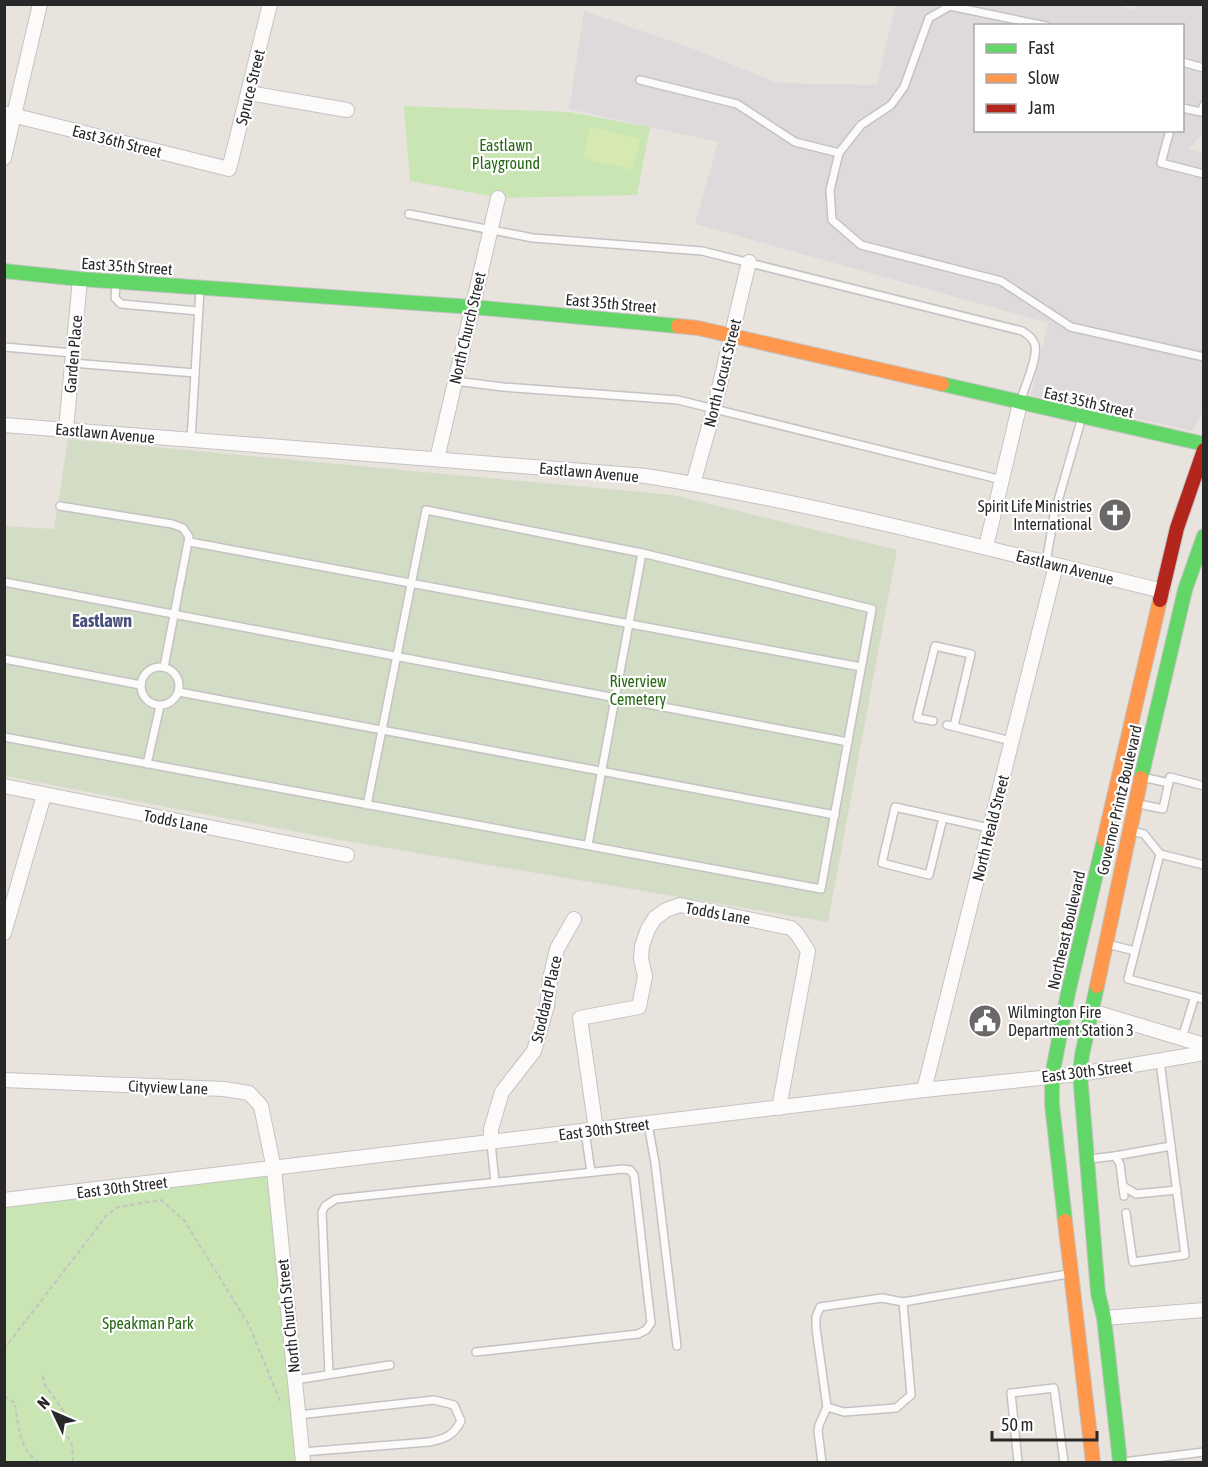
<svg xmlns="http://www.w3.org/2000/svg" width="1208" height="1467" viewBox="0 0 1208 1467" font-family="'Asap Condensed',sans-serif">
<style>
.industrial{fill:#dedadc;fill-rule:evenodd}
.green{fill:#c9e5b3}
.cemetery{fill:#d3dcc4}
.pitch{fill:#d5e9b0}
.lines{fill:none;stroke-linecap:round;stroke-linejoin:round}
.lane-casing{stroke:#c4c3c3;stroke-width:10}
.street-casing{stroke:#c4c3c3;stroke-width:16}
.fast-casing{stroke:#c4c3c3;stroke-width:16}
.slow-casing{stroke:#c4c3c3;stroke-width:16}
.jam-casing{stroke:#c4c3c3;stroke-width:16}
.path{stroke:#c4c3c3;stroke-width:2;stroke-dasharray:4.5 3;stroke-linecap:butt}
.lane{stroke:#fcfbfa;stroke-width:7}
.street{stroke:#fcfbfa;stroke-width:14}
.fast{stroke:#63d668;stroke-width:14}
.slow{stroke:#ff974d;stroke-width:14}
.jam{stroke:#b3261e;stroke-width:14}
.labels{text-anchor:middle;stroke-width:4.5;stroke-linejoin:round;paint-order:stroke}
.street-label{font-size:16px;fill:#282828;stroke:#fff}
.park-label{font-size:16px;fill:#276815;stroke:#fff}
.poi-label{font-size:16px;fill:#282828;stroke:#fff;text-anchor:end}
.neighbourhood-label{font-size:18px;font-weight:bold;fill:#46507b;stroke:#fff}
</style>
<rect width="100%" height="100%" fill="#e8e3dd"/>
<path class="industrial" d="M1117,4L1134,10L1136,5H1203V133L1189,149L1204,153V408L1193,431L1031,395L1048,323L695,224L718,142L569,109L584,11L694,49L778,83L877,85L895,5ZM976,26H1182V130H976Z"/>
<g class="green">
<path d="M404,106L568,112L650,127L637,195L502,198L410,181Z"/>
<path d="M274,1169L303,1462H5L4,1200Z"/>
</g>
<path class="cemetery" d="M68,439L673,495L897,550L828,922L345,841L5,776L4,526L54,529Z"/>
<path class="pitch" d="M590,127L640,138L633,170L583,158Z"/>
<g class="lines">
<defs>
<g id="lane">
<path d="M1046,26L950,6L929,18L904,87L891,105L861,125L839,153L830,190L832,220L861,245L1001,281L1071,327L1204,357"/>
<path d="M1182,62L1204,68"/>
<path d="M640,80L737,104L795,142L839,153"/>
<path d="M1182,108L1201,112L1204,105"/>
<path d="M1170,130L1161,163L1204,174"/>
<path d="M409,214L533,238L702,251L1022,331C1028,335 1033,338 1035,345C1038,358 1025,386 1021,399"/>
<path d="M116,285L115,298L121,304L198,311"/>
<path d="M4,347L73,353"/>
<path d="M72,363L195,373"/>
<path d="M455,381L503,387L678,400L1002,480"/>
<path d="M191,440L200,290"/>
<path d="M60,506L172,524L183,528L189,537L164,667"/>
<path d="M190,542L861,667"/>
<path d="M1046,563L1054,515L1082,417"/>
<path d="M4,582L848,742"/>
<path d="M4,659L141,685"/>
<circle cx="160" cy="686" r="19"/>
<path d="M179,692L835,815"/>
<path d="M933,721L917,718L935,646L971,654L954,726"/>
<path d="M947,725L1011,741"/>
<path d="M4,737L821,889L872,609L642,553L426,510L367,805"/>
<path d="M147,764L160,706"/>
<path d="M1142,777L1169,783"/>
<path d="M1139,804L1163,809L1170,777L1204,786"/>
<path d="M943,818L929,875L882,863L895,807L989,828"/>
<path d="M1131,831L1144,834L1160,854"/>
<path d="M588,845L642,553"/>
<path d="M1204,865L1160,854L1128,979L1204,999"/>
<path d="M1107,944L1135,951"/>
<path d="M1182,1038L1195,996"/>
<path d="M648,1124L655,1163L677,1346"/>
<path d="M585,1131L591,1172"/>
<path d="M491,1143L495,1182"/>
<path d="M1115,1156L1171,1146"/>
<path d="M1089,1159L1115,1156L1120,1164L1124,1196"/>
<path d="M1123,1186L1136,1194L1177,1190"/>
<path d="M1126,1213L1133,1262L1185,1255L1160,1061"/>
<path d="M903,1302L911,1395L896,1408L844,1412L827,1407L816,1328V1317L820,1307L882,1298L903,1302L1068,1274"/>
<path d="M329,1374L322,1212L325,1206L336,1199L623,1169L630,1170L634,1175L651,1323L646,1330L638,1334L476,1352"/>
<path d="M295,1380L390,1365"/>
<path d="M298,1415L434,1400L454,1405L461,1421C453,1436 445,1439 429,1442L302,1452"/>
<path d="M822,1462L818,1431L819,1425L827,1407"/>
<path d="M1018,1462L1011,1393L1054,1388L1064,1462"/>
<path d="M1123,1462L1204,1452"/>
</g>
<g id="street">
<path d="M249,93L347,110"/>
<path d="M4,113L229,169L270,4"/>
<path d="M4,158L40,4"/>
<path d="M4,425L646,476C820,504 992,550 1163,591"/>
<path d="M66,429L80,279"/>
<path d="M437,459L498,198"/>
<path d="M693,484L714,409L749,262"/>
<path d="M986,547L1020,403"/>
<path d="M4,786L347,855"/>
<path d="M4,933L44,795"/>
<path d="M1091,1011L1204,1045"/>
<path d="M4,1080L224,1089L249,1093L261,1106L274,1169L303,1462"/>
<path d="M924,1090L1056,565"/>
<path d="M596,1130L580,1018L639,1007L645,976L641,959L642,946L648,929L655,918L666,910L680,905L791,928L797,934L808,951L779,1108"/>
<path d="M491,1143V1129L502,1092L534,1051L547,1006L550,979L557,949L574,919"/>
<path d="M4,1200L924,1090L1080,1074L1204,1053"/>
<path d="M1104,1318L1204,1310"/>
</g>
<g id="fast">
<path d="M4,271L80,279L472,307L678,326"/>
<path d="M942,384L1204,444"/>
<path d="M1141,778L1185,590L1204,536"/>
<path d="M1097,986L1082,1055L1080,1074L1098,1293L1104,1318L1120,1462"/>
<path d="M1065,1221L1052,1104V1076L1068,993L1104,840"/>
</g>
<g id="slow">
<path d="M678,326L698,328L942,384"/>
<path d="M1104,840L1160,600"/>
<path d="M1097,986L1141,778"/>
<path d="M1065,1221L1093,1462"/>
</g>
<path id="jam" d="M1160,600L1177,528L1204,450"/>
</defs>
<use href="#lane" class="lane-casing"/>
<use href="#street" class="street-casing"/>
<use href="#fast" class="fast-casing"/>
<use href="#slow" class="slow-casing"/>
<use href="#jam" class="jam-casing"/>
<g class="path">
<path d="M4,1349L107,1215L118,1207L161,1200L184,1220L249,1325L280,1401"/>
<path d="M43,1376L44,1383L64,1412L63,1428L72,1445L73,1462"/>
<path d="M4,1396L15,1403C18,1425 19,1448 38,1462"/>
</g>
<use href="#lane" class="lane"/>
<use href="#street" class="street"/>
<use href="#fast" class="fast"/>
<use href="#slow" class="slow"/>
<use href="#jam" class="jam"/>
</g>
<defs>
<symbol id="church-disc" viewBox="-11 -11 22 22"><circle r="9.5" fill="#6b6967" stroke="#fff"/><path d="M-1.2-6h2.4v3.5h3.3v2.4h-3.3V6h-2.4V-.1h-3.3v-2.4h3.3Z" fill="#fff"/></symbol>
<symbol id="civic-disc" viewBox="-11 -11 22 22"><circle r="9.5" fill="#6b6967" stroke="#fff"/><path d="M-.6-6.5H3V-4.5H.6V-3L4-1V1h2V6H-6V1h2V-1L-.6-3ZM-1.2 2.5V6h2.4V2.5Z" fill="#fff"/></symbol>
</defs>
<g fill-rule="evenodd">
<use href="#church-disc" x="1096" y="496" width="38" height="38"/>
<use href="#civic-disc" x="966" y="1002" width="38" height="38"/>
</g>
<g class="labels">
<g class="street-label">
<text transform="translate(250 87) rotate(-76)" y="6">Spruce Street</text>
<text transform="translate(117 141) rotate(14)" y="6">East 36th Street</text>
<text transform="translate(127 266) rotate(4)" y="6">East 35th Street</text>
<text transform="translate(611 303) rotate(5)" y="6">East 35th Street</text>
<text transform="translate(467 328) rotate(-77)" y="6">North Church Street</text>
<text transform="translate(73 354) rotate(-85)" y="6">Garden Place</text>
<text transform="translate(722 373) rotate(-76)" y="6">North Locust Street</text>
<text transform="translate(1089 402) rotate(13)" y="6">East 35th Street</text>
<text transform="translate(105 433) rotate(5)" y="6">Eastlawn Avenue</text>
<text transform="translate(589 472) rotate(5)" y="6">Eastlawn Avenue</text>
<text transform="translate(1065 567) rotate(14)" y="6">Eastlawn Avenue</text>
<text transform="translate(1119 800) rotate(-77)" y="6">Governor Printz Boulevard</text>
<text transform="translate(176 821) rotate(11)" y="6">Todds Lane</text>
<text transform="translate(990 828) rotate(-76)" y="6">North Heald Street</text>
<text transform="translate(718 913) rotate(10)" y="6">Todds Lane</text>
<text transform="translate(1066 930) rotate(-77)" y="6">Northeast Boulevard</text>
<text transform="translate(546 999) rotate(-77)" y="6">Stoddard Place</text>
<text transform="translate(1087 1071) rotate(-7)" y="6">East 30th Street</text>
<text transform="translate(168 1087) rotate(2)" y="6">Cityview Lane</text>
<text transform="translate(604 1129) rotate(-7)" y="6">East 30th Street</text>
<text transform="translate(122 1187) rotate(-7)" y="6">East 30th Street</text>
<text transform="translate(288 1316) rotate(-96)" y="6">North Church Street</text>
</g>
<g class="park-label">
<text x="506" y="151">Eastlawn<tspan x="506" dy="18">Playground</tspan></text>
<text x="638" y="687">Riverview<tspan x="638" dy="18">Cemetery</tspan></text>
<text x="148" y="1329">Speakman Park</text>
</g>
<g class="poi-label">
<text x="1092" y="512">Spirit Life Ministries<tspan x="1092" dy="18">International</tspan></text>
<text x="1008" y="1018" text-anchor="start">Wilmington Fire<tspan x="1008" dy="18">Department Station 3</tspan></text>
</g>
<g class="neighbourhood-label">
<text x="102" y="627">Eastlawn</text>
</g>
</g>
<rect width="1208" height="1467" fill="none" stroke="#282828" stroke-width="12"/>
<rect x="974" y="24" width="210" height="108" fill="#ffffff" stroke="#a9a9a9" stroke-width="1.5"/>
<rect x="986" y="44" width="30" height="9" fill="#63d668" stroke="#a9a9a9" stroke-width="1.5"/>
<text x="1028" y="54" font-size="18" fill="#282828">Fast</text>
<rect x="986" y="74" width="30" height="9" fill="#ff974d" stroke="#a9a9a9" stroke-width="1.5"/>
<text x="1028" y="84" font-size="18" fill="#282828">Slow</text>
<rect x="986" y="104" width="30" height="9" fill="#b3261e" stroke="#a9a9a9" stroke-width="1.5"/>
<text x="1028" y="114" font-size="18" fill="#282828">Jam</text>
<g transform="translate(54 1413) rotate(314)" stroke="#ffffff" stroke-width="4.5" paint-order="stroke">
<path d="M0-4.5L10 22L0 15L-10 22Z" fill="#282828"/>
<text y="-9" font-size="16" font-weight="bold" text-anchor="middle" fill="#282828">N</text>
</g>
<path d="M992 1431v9h105v-9" fill="none" stroke="#282828" stroke-width="3"/>
<text x="1001" y="1431" font-size="18" fill="#282828" stroke="#ffffff" stroke-width="4.5" paint-order="stroke">50 m</text>
</svg>
